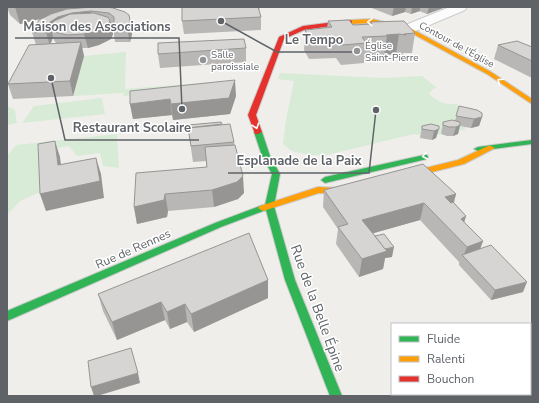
<svg xmlns="http://www.w3.org/2000/svg" width="539" height="403" viewBox="0 0 539 403" font-family="'Nunito Sans',sans-serif">
<style>
.green{fill:#d8ebd6}
.lines{fill:none;stroke-linecap:round;stroke-linejoin:round}
.street-casing{stroke:#cbcccc;stroke-width:2}
.fast-casing{stroke:#cacacb;stroke-width:2}
.slow-casing{stroke:#cacacb;stroke-width:2}
.jam-casing{stroke:#cacacb;stroke-width:2}
.street{fill:#fdfcfc;fill-rule:evenodd}
.fast{fill:#30b455;fill-rule:evenodd}
.slow{fill:#ff9f0a;fill-rule:evenodd}
.jam{fill:#e5322d;fill-rule:evenodd}
.wall{fill:#b8b7b5;fill-rule:evenodd}
.shaded-wall{fill:#969594}
.building{fill:#d6d5d3;stroke:#969594}
.oneway{stroke:#fff}
.poi-dot{fill:#919496;stroke:#fff;stroke-width:1.5}
.labels{text-anchor:middle;stroke-width:3;stroke-linejoin:round;paint-order:stroke}
.far-street-label{font-size:10px;fill:#5f6368;stroke:#fff}
.far-poi-label{font-size:10px;fill:#5f6368;stroke:#fff;text-anchor:start}
.street-label{font-size:12px;fill:#5f6368;stroke:#fff}
.near-street-label{font-size:14px;fill:#5f6368;stroke:#fff}
.leader{fill:none;stroke:#5f6368;stroke-width:1.5}
.callout-dot{fill:#5f6368;stroke:#fff;stroke-width:1.5}
.callout-label{font-size:13px;text-anchor:middle;font-weight:bold;fill:#5f6368;stroke:#fff;stroke-width:3;stroke-linejoin:round;paint-order:stroke}
</style>
<rect width="100%" height="100%" fill="#efeeea"/>
<g class="green">
<path d="M126,52L125,89L214,82L216,88L123,96L124,93L73,96L84,56Z"/>
<path d="M280,73L382,78L422,76L437,88L433,89L429,94C438,102 445,105 457,104L472,116L464,130L441,131V134C436,136 433,133 428,133C423,134 420,135 414,134L327,155H308L292,151L283,144L286,120L294,81L278,79Z"/>
<path d="M102,98L105,114L22,123L34,106Z"/>
<path d="M7,106L15,110L17,123L7,125Z"/>
<path d="M117,134L119,168L103,166L100,153L77,156L69,146L43,150L45,190L20,201L7,215V156L16,145Z"/>
</g>
<g class="lines">
<defs>
<path id="street" d="M450,7H467L465,10L413,32L408,33L403,32L401,29L403,26Z"/>
<g id="fast">
<path d="M255,130H258L262,132L270,156L280,174L274,206L295,280L342,396H330L285,280L266,210L221,227L7,321V311L215,223L260,206L265,205L272,174L262,156L254,132Z"/>
<path d="M532,140V144L478,151L474,149L478,147Z"/>
<path d="M424,155H427L428,157L427,159L325,183L321,180L325,177Z"/>
</g>
<g id="slow">
<path d="M372,19L410,28L491,72L532,99V104L487,74L406,30L372,23L350,24L347,22L350,20Z"/>
<path d="M488,146H491L495,148L464,164L400,180L396,177L397,175L458,160Z"/>
<path d="M355,184L358,185L359,187L358,189L339,194L319,193L263,211L258,208L260,206L318,187L339,188Z"/>
</g>
<path id="jam" d="M350,20L352,21V23L304,30L284,39L256,115L262,132L258,134H255L248,115L279,37L303,26Z"/>
</defs>
<use href="#street" class="street-casing"/>
<use href="#fast" class="fast-casing"/>
<use href="#slow" class="slow-casing"/>
<use href="#jam" class="jam-casing"/>
<use href="#street" class="street"/>
<use href="#fast" class="fast"/>
<use href="#slow" class="slow"/>
<use href="#jam" class="jam"/>
</g>
<g class="wall">
<path d="M7,7H87L85,8L107,7L132,34L130,42H115L113,27L111,26L113,34L111,39L99,45L88,48H82L84,56L73,96L13,99L8,84L36,45L32,32L44,18L20,24L10,15ZM53,37L54,40L56,43L50,44Z"/>
<path d="M182,7H260L259,11L261,17V30L184,34L182,21Z"/>
<path d="M369,7H446L427,14L419,11L411,14L405,12L392,16Z"/>
<path d="M328,21L353,25L371,24V22L415,33L412,53H403V55L396,54L384,55V56L365,57L364,63L341,65L336,58L309,59L304,50L305,30L327,28Z"/>
<path d="M498,45L532,47V78L494,59Z"/>
<path d="M246,48V62L160,68L158,54Z"/>
<path d="M236,96L230,114L173,120L172,115L133,119L130,104Z"/>
<path d="M459,106L482,117L479,126L471,128L460,126L458,134L453,136H447L441,134L443,122L455,121Z"/>
<path d="M222,124L234,142L244,193L238,199L214,207L168,211L167,217L137,224L134,207L207,167L206,161L193,162L188,128Z"/>
<path d="M422,126H439L436,138L432,140L420,138Z"/>
<path d="M324,190L456,194L454,203L466,216L464,222L481,249L523,292L491,300L459,265V262L420,220L373,233L392,257L385,258L383,269L359,277L336,244L338,229L323,207Z"/>
<path d="M98,294L268,298L194,332L187,322L170,329L165,320L117,340L103,311Z"/>
<path d="M530,372L532,375V396H429L428,394H530Z"/>
</g>
<g class="shaded-wall">
<path d="M15,7H87L20,24Z"/>
<path d="M394,7H406L405,12L392,16Z"/>
<path d="M412,7H420V11L411,14Z"/>
<path d="M429,7H446L427,14Z"/>
<path d="M91,11L93,24L51,26L53,37L50,46L46,32L50,22L58,17L72,13Z"/>
<path d="M110,20L113,34L111,39L99,45L88,48L84,34Z"/>
<path d="M130,20L132,34L130,42L127,29Z"/>
<path d="M399,34L396,54L384,55L387,36L386,35Z"/>
<path d="M81,42L84,56L73,96L70,81Z"/>
<path d="M235,80L236,96L230,114L173,120L171,104Z"/>
<path d="M170,99L172,115L133,119L130,104Z"/>
<path d="M482,117L479,126L471,128L474,119Z"/>
<path d="M460,125L458,134L453,136L456,127Z"/>
<path d="M439,129L436,138L432,140L434,131Z"/>
<path d="M55,141L60,157L63,181L58,165Z"/>
<path d="M96,158L101,174L104,198L46,211L40,194Z"/>
<path d="M243,176L244,193L238,199L214,207L212,190Z"/>
<path d="M165,194L168,211L167,217L137,224L134,207Z"/>
<path d="M456,194L451,211L445,197Z"/>
<path d="M424,203L420,220L360,237L362,220Z"/>
<path d="M466,216L461,233L455,236L461,219Z"/>
<path d="M483,241L477,258L463,257L467,247Z"/>
<path d="M394,247L392,257L385,258L383,269L359,277L362,259L379,251Z"/>
<path d="M268,280V298L194,332L191,314Z"/>
<path d="M527,282L523,292L491,300L495,290Z"/>
<path d="M161,302L165,320L117,340L112,322Z"/>
<path d="M185,304L187,322L170,329L167,312Z"/>
<path d="M138,373L140,383L97,396H94L91,387Z"/>
<path d="M530,381H532V385L530,389Z"/>
<path d="M485,394H527L526,396H478Z"/>
</g>
<g class="building">
<path d="M93,7H107L113,8L125,12L129,15L130,20L127,29L112,28L114,22V17L109,13L91,11L72,13L58,17L50,22L46,32H32L39,20L51,14L67,9Z"/>
<path d="M182,7H258L261,17L182,21Z"/>
<path d="M94,13L107,17L110,20L108,26L96,32L84,34L67,35L55,32L51,26L54,21L70,14Z"/>
<path d="M349,20L353,25L372,24L371,22L404,21L415,33L404,34L406,35L399,34L386,35L387,36L362,37L366,43L343,45L338,38L310,39L305,30L332,27L328,21Z"/>
<path d="M244,39L246,48L158,54V43Z"/>
<path d="M517,41L532,47V61L498,45Z"/>
<path d="M81,42L70,81L8,84L29,45Z"/>
<path d="M235,80L229,98L171,104L170,99L130,104V91Z"/>
<path d="M459,106L477,110L482,113V117L474,119L456,116Z"/>
<path d="M452,120L460,122V125L456,127H449L443,125V122Z"/>
<path d="M221,122L222,124L188,128V125Z"/>
<path d="M230,124L234,142L191,146L188,128Z"/>
<path d="M431,124L439,126V129L434,131L422,129V126Z"/>
<path d="M55,141L58,165L96,158L100,181L40,194L38,144Z"/>
<path d="M235,145L243,176L237,182L212,190L165,194L164,200L134,207L136,173L207,167L205,147Z"/>
<path d="M423,164L456,194L445,197L451,203L453,202L466,216L461,219L483,241L467,247L424,203L362,220L387,251L362,259L338,227L348,224L324,190Z"/>
<path d="M249,233L268,280L191,314L185,304L167,312L161,302L112,322L98,294Z"/>
<path d="M384,234L394,247L385,249L375,236Z"/>
<path d="M491,245L527,282L495,290L462,255Z"/>
<path d="M131,348L138,373L91,387L88,361Z"/>
<path d="M530,372L532,375V381H530Z"/>
<path d="M444,394H485L478,396H445Z"/>
</g>
<defs><path id="oneway-chevron" d="M-2-3.5L2.5 0L-2 3.5" fill="none" stroke-width="1.6" stroke-linecap="round" stroke-linejoin="round"/></defs>
<g class="oneway">
<use href="#oneway-chevron" transform="translate(370 22) rotate(-177)"/>
<use href="#oneway-chevron" transform="translate(500 81) rotate(-146)"/>
<use href="#oneway-chevron" transform="translate(256 126) rotate(71)"/>
<use href="#oneway-chevron" transform="translate(425 156) rotate(169)"/>
</g>
<g class="poi-dot">
<circle cx="357" cy="51" r="4"/>
<circle cx="203" cy="60" r="4"/>
</g>
<g class="labels">
<g class="far-street-label">
<text transform="translate(457 44) rotate(29)" y="4">Contour de l'Église</text>
</g>
<g class="far-poi-label">
<text x="365" y="49">Église<tspan x="365" dy="12">Saint-Pierre</tspan></text>
<text x="211" y="58">Salle<tspan x="211" dy="12">paroissiale</tspan></text>
</g>
<g class="street-label">
<text transform="translate(133 249) rotate(-24)" y="4">Rue de Rennes</text>
</g>
<g class="near-street-label">
<text transform="translate(318 308) rotate(70)" y="5">Rue de la Belle Épine</text>
</g>
</g>
<path class="leader" d="M182 109L179 38H15M221 21L277 52H352M51 78L65 140H199M376 110L369 173H228"/>
<g class="callout-dot">
<circle cx="182" cy="109" r="4"/>
<circle cx="221" cy="21" r="4"/>
<circle cx="51" cy="78" r="4"/>
<circle cx="376" cy="110" r="4"/>
</g>
<g class="callout-label">
<text x="97" y="31">Maison des Associations</text>
<text x="314" y="44">Le Tempo</text>
<text x="132" y="132">Restaurant Scolaire</text>
<text x="299" y="165">Esplanade de la Paix</text>
</g>
<rect width="539" height="403" fill="none" stroke="#5f6368" stroke-width="16"/>
<rect x="391" y="323" width="140" height="72" fill="#ffffff" stroke="#bfc1c3"/>
<rect x="399" y="336" width="20" height="6" fill="#30b455" stroke="#bfc1c3"/>
<text x="427" y="343" font-size="12" fill="#5f6368">Fluide</text>
<rect x="399" y="356" width="20" height="6" fill="#ff9f0a" stroke="#bfc1c3"/>
<text x="427" y="363" font-size="12" fill="#5f6368">Ralenti</text>
<rect x="399" y="376" width="20" height="6" fill="#e5322d" stroke="#bfc1c3"/>
<text x="427" y="383" font-size="12" fill="#5f6368">Bouchon</text>
</svg>
